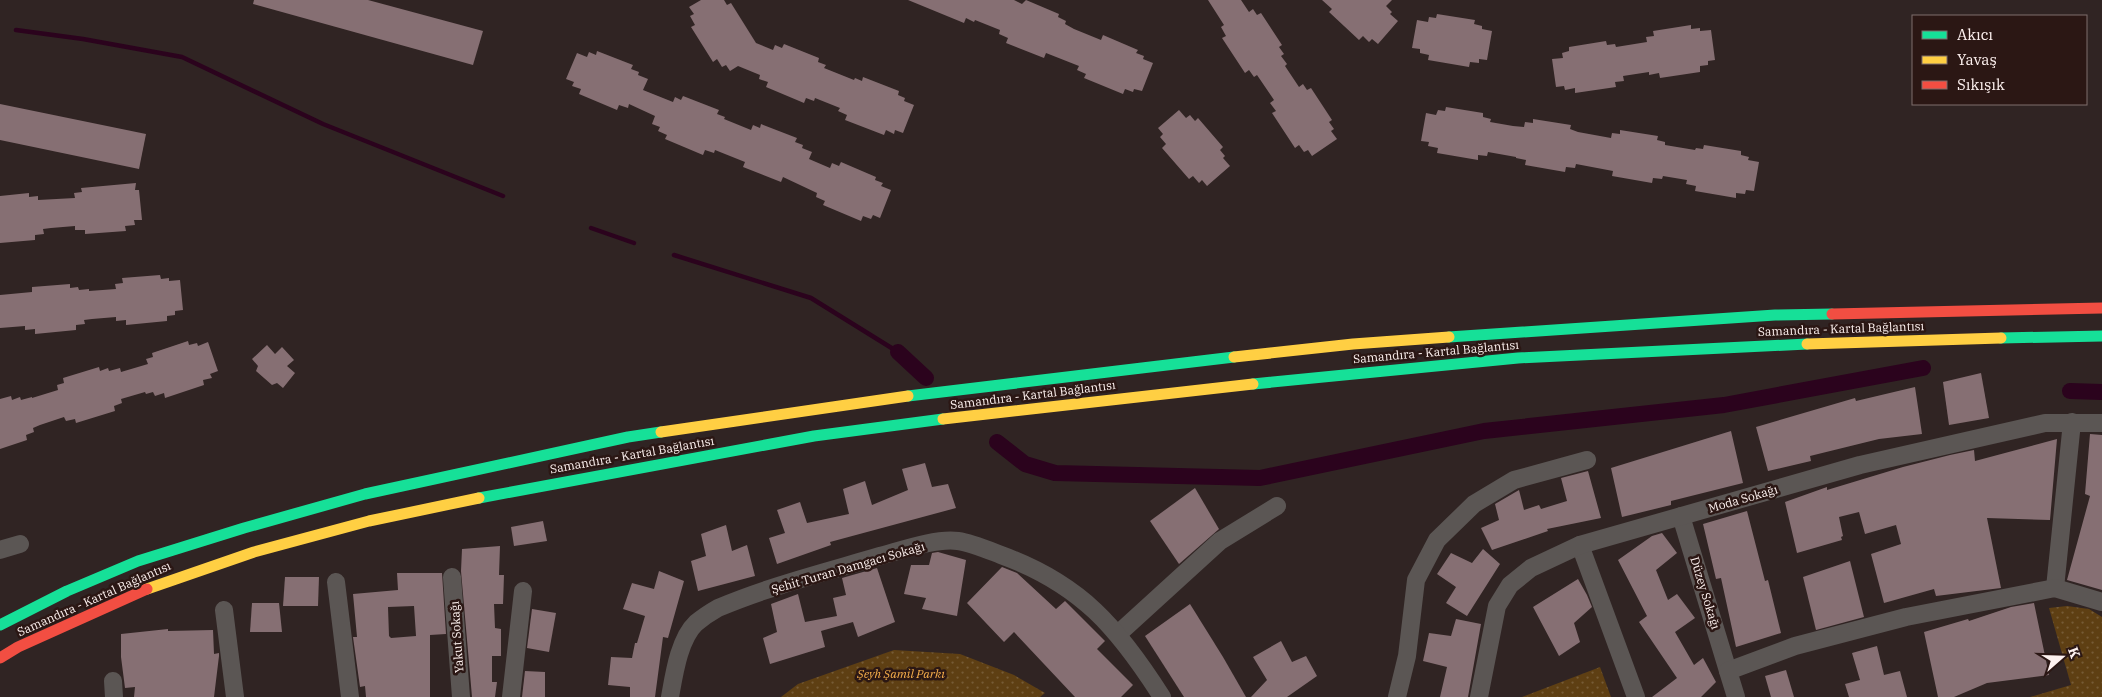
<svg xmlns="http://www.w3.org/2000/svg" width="2102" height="697" viewBox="0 0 2102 697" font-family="'IBM Plex Serif',serif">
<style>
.park{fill:url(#park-dots)}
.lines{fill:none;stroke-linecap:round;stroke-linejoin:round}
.stream{stroke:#2b031d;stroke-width:4.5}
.canal{stroke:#2b031d;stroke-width:16}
.building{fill:#866f73;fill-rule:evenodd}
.street{stroke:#5b5654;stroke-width:18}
.fast{stroke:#16e098;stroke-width:11}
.slow{stroke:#ffcf43;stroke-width:11}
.jam{stroke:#f24e42;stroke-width:11}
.labels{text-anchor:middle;stroke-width:5;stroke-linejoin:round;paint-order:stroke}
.street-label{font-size:12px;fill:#fdf1ef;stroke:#2b1714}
.park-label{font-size:12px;font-style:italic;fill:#f8af4b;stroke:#2b1714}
</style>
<defs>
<pattern id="park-dots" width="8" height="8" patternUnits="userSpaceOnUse" patternTransform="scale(1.25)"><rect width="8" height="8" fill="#5e3f13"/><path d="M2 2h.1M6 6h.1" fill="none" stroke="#765b36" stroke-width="1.8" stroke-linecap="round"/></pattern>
</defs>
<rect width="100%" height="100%" fill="#302423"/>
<g class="park">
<path d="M2067,606L2089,609L2102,617V697H2030L2071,685L2049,608Z"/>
<path d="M894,650L960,654L1014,675L1045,693L1040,697H781L798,684Z"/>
<path d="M1600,667L1611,697H1522L1595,669Z"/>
</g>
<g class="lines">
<g class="stream">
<path d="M16,30L83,39L182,57L323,124L503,196"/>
<path d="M591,228L634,243"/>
<path d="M674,255L811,298L898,352"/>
</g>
<g class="canal">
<path d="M898,352L926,378"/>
<path d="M2070,391L2102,392"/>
<path d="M997,442L1025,464L1055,473L1260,478L1484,431L1724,405L1923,368"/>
</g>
</g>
<g class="building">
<path d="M254,0H368L483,31L473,65L253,4Z"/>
<path d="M701,0H724L727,5L731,3L756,43L773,50L775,45L782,48L784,44L819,58L818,62L826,65L824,68L854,80L855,78L862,81L863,77L899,91L898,95L905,98L904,101L914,105L903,133L895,130L894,134L886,130L884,135L845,120L847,115L838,111L840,108L815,98L814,101L806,98L804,103L766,87L768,82L759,79L760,75L738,66L730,71L726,65L722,67L717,59L713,62L691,27L695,25L690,16L694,14L689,7Z"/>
<path d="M908,0H1014L1022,4L1026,0L1059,14L1058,17L1066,21L1065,24L1074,29L1101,40L1103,35L1138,50L1136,53L1144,56L1143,59L1153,63L1142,91L1134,89L1133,92L1125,89L1123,94L1084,78L1086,74L1077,70L1079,66L1046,53L1044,58L1006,43L1008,38L999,34L1000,30L975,20L974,22L966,18L964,23Z"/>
<path d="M1208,0H1241L1249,12L1253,9L1257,15L1261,13L1282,45L1279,47L1284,54L1281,56L1287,64L1285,66L1299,87L1303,84L1307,90L1311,88L1332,120L1329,122L1334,129L1331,131L1337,139L1312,156L1308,150L1304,152L1299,145L1295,148L1272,113L1276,111L1270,103L1274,100L1257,75L1254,77L1249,70L1245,73L1222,38L1226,36L1221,27L1224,25Z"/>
<path d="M1322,0H1392L1386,6L1392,12L1390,14L1398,21L1378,44L1372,39L1369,42L1363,36L1359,40L1329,12L1332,9Z"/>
<path d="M1437,14L1475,20L1474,24L1482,26V29L1492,31L1487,60L1479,59V63L1470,62L1469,67L1428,60L1429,55L1420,53V49L1412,48L1417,20L1428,22L1429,17L1436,18Z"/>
<path d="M1691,25V29L1700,28V31L1711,30L1715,60L1708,61V65L1700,66V72L1660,78L1659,73L1649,75V72L1623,76L1624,81L1615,82L1616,87L1575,93V88L1565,90L1564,86L1556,87L1552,59L1563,58L1562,53L1569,51V47L1606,41L1607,45L1615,44L1616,47L1647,42L1646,37L1654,36L1653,31Z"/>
<path d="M597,51L633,65L631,69L639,72L638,75L648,79L643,90L673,102L675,97L681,100L683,96L719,110L717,114L725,117L724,119L751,130L753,125L760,128L761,124L797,138L795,142L803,145L802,148L812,152L809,159L830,168L832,163L839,166L841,162L876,177L875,180L883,183L881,186L891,190L880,218L873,215L871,219L863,216L861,221L823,205L825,201L816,197L817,193L783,177L781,182L743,167L745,162L715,150L714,153L705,150L703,155L665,139L667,135L658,131L660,127L652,124L655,116L629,104L628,108L619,105L617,110L579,94L581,89L572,86L574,82L566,79L577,53L587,57L589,52L596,55Z"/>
<path d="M0,104L146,134L139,169L0,140Z"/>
<path d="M1446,107L1483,113V117L1491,119L1490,122L1513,126L1524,127L1525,122L1533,123V119L1571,125L1570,129L1578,132L1611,138L1612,133L1620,134V130L1658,136L1657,140L1665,142V145L1695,150L1696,148L1703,149L1704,145L1741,151V155L1749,157L1748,160L1759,162L1754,191L1746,190L1745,194L1736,193V198L1695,191L1696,186L1686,184L1687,180L1663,176L1662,179L1653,178L1652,183L1612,176L1613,171L1576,164L1575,168L1566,167L1565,172L1525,165L1526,160L1516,158V157L1488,152L1487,156L1478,155V160L1437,153L1438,148L1428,146L1429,142L1421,141L1426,113L1436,115L1438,110L1445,111Z"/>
<path d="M1179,110L1186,118L1190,115L1195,121L1198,118L1223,147L1220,150L1225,156L1223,158L1230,166L1207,186L1202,180L1199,183L1193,176L1189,179L1162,148L1166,144L1160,137L1163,134L1158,128Z"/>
<path d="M136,183L135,190H139L142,220H134L135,225L125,226L126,231L85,234V230H75V226L51,228L43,229L44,234L35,235V240L0,243V196L29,193V197L38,196V200L75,198L74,193L82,192L81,188Z"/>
<path d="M160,275L161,279L169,278V281L180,280L183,310L175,311V315L167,316V321L126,325V320L116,321V317L92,319L84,320L85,324L76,325V330L35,334V329L25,330V326L0,328V295L32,292V287L70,284V288L78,287L79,290L89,289V291L116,289L115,284L123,283L122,278Z"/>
<path d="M188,341L189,345L197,343L198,346L208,342L218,371L210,374L212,378L203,380L204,385L165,398L164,393L155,396L153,392L146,394L145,392L121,399L122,403L114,406L115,411L76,423L75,419L66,421L64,417L40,425L33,428L34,432L26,435L27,440L0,449V399L11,396L12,400L20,397L21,400L32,397V398L58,390L57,385L64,383L63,378L99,367L100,371L108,368L109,371L120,368L121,372L148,364L146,359L153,357L152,353Z"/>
<path d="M267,345L275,354L282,347L294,360L287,366L295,373L283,388L277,383L272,385L256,371L258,366L252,359Z"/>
<path d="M1981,373L1989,418L1949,425L1943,382Z"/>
<path d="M1915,387L1922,434L1879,439L1810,456L1811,461L1768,471L1756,427L1855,398L1856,401Z"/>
<path d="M1731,431L1743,483L1671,501V505L1622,517L1611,468Z"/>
<path d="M2090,434L2102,435V590L2067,580L2090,496L2085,494Z"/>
<path d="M2057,439L2050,520L1987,518L2001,588L1936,596L1934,589L1884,603L1871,554L1901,544L1896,525L1865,534L1859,512L1839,517L1843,536L1841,537L1842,540L1797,553L1785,502L1827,487V490L1903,467L1950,455L1974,450L1975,461Z"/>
<path d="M925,463L932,487L948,484L956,508L830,542L831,545L777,564L769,538L785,533L777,510L800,502L807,523L849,514L843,489L865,481L872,505L908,490L902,469Z"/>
<path d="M1588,471L1601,518L1547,529L1548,531L1492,550L1481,528L1499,520L1495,504L1519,490L1524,510L1539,505L1541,509L1567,501L1561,478Z"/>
<path d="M1195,488L1219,529L1179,564L1150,521Z"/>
<path d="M1747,511L1765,581L1768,580L1781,633L1736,647L1721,578L1716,579L1703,524Z"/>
<path d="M543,521L547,541L514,546L511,527Z"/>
<path d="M726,525L732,551L747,545L755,576L698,591L691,561L706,556L701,534Z"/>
<path d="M1662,533L1677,553L1656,570L1668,600L1677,594L1695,618L1675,632L1694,665L1703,658L1716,682L1701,697H1652L1677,678L1639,622L1647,616L1618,560L1652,536Z"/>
<path d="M500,546L499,575H504L503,604H494L495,628L501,629V656H492V682H497L495,697H472L461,571L462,549Z"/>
<path d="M1483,549L1500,564L1467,616L1446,603L1456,587L1437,574L1451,553L1472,563Z"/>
<path d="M938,552L966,560L957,616L922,609L926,598L904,594L911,565H929L932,553Z"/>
<path d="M1850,561L1864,617L1816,630L1803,577Z"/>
<path d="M1002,567L1017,573L1056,609L1065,601L1105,641L1097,649L1133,685L1121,697H1075L1014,632L1004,642L967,603Z"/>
<path d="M877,568L895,622L858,637L853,622L821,631L825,647L770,664L763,638L777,632L771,604L798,594L805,622L837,616L833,598L846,595L842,578Z"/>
<path d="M659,571L684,581L668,638L663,637L655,697H630V687L608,685L611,657L632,658L635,643H637L645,616L623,609L632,583L654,589Z"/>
<path d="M397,573H442L446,634L430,635V697H366L365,686L360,687L353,637H357L353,594L398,590ZM414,606L416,636L391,638L389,636L388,607Z"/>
<path d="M285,577H319L318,606H283Z"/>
<path d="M1578,579L1587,595L1592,607L1574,623L1580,642L1559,656L1533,607Z"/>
<path d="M252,603H279L282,632H250Z"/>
<path d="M2034,603L2049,675L1987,683L1954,697H1938L1924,632L1968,619L1969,621L2011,607Z"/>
<path d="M1190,604L1223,657L1246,697H1184L1145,636Z"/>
<path d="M532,609L556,613L549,652L527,648Z"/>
<path d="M1456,619L1481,624L1468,697H1440L1447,667L1423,661L1429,633L1451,636Z"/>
<path d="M168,629V631L213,630L214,654L219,653V656L214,697H134L135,687L125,688L121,657V634Z"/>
<path d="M1281,641L1292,662L1306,656L1317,676L1287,697H1251L1267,680L1253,657Z"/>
<path d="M1877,646L1884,675L1900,671L1907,697H1849L1845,684L1860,680L1852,653Z"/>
<path d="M1786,670L1794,697H1771L1765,676Z"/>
<path d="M525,671L545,672V697H522Z"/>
</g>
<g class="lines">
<g class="street">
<path d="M1681,516L1728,671"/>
<path d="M1580,545L1636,697"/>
<path d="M0,550L20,544"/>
<path d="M452,577L461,697"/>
<path d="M336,582L350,697"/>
<path d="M2055,588L2072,422"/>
<path d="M224,610L235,697"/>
<path d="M1118,634L1220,541L1277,506"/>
<path d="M113,681L114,697"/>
<path d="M511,697L523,591"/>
<path d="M670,697C674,675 679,639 696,623C702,618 711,612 718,608C770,586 826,572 880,556C902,550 936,538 958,541C972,543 988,550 1001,555C1081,584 1118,628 1162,697"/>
<path d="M1397,697L1407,656L1416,580L1437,540L1474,504L1514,480L1587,460"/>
<path d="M1479,697L1497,606L1510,585L1531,568L1580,545L1860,465L2045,423H2102"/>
<path d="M1736,697L1728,671L1795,646L1906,617L2055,588L2102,602"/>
</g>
<g class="fast">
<path d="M1449,337L1775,315L1832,314"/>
<path d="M2001,338L2102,336"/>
<path d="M1253,384L1518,358L1807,344"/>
<path d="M908,396L1234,357"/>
<path d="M479,498L814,436L943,419"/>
<path d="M0,625L67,591L138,561L244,528L365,494L628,437L661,432"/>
</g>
<g class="slow">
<path d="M1807,344L2001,338"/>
<path d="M1234,357L1353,344L1449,337"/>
<path d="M943,419L1253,384"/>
<path d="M661,432L908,396"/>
<path d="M147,589L254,552L369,521L479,498"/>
</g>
<g class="jam">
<path d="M1832,314L2102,308"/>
<path d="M0,658L18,647L147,589"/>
</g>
</g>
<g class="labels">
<g class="street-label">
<text transform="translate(1841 329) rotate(-2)" y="4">Samandıra - Kartal Bağlantısı</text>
<text transform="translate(1436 352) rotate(-5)" y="4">Samandıra - Kartal Bağlantısı</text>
<text transform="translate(1033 395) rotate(-7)" y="4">Samandıra - Kartal Bağlantısı</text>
<text transform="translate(632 455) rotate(-10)" y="4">Samandıra - Kartal Bağlantısı</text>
<text transform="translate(1743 499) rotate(-16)" y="4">Moda Sokağı</text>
<text transform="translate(848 568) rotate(-16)" y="4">Şehit Turan Damgacı Sokağı</text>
<text transform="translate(1705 593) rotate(73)" y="4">Düzey Sokağı</text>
<text transform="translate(94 599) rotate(-24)" y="4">Samandıra - Kartal Bağlantısı</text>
<text transform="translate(457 637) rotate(-94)" y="4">Yakut Sokağı</text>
</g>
<g class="park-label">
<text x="901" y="678">Şeyh Şamil Parkı</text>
</g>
</g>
<rect x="1912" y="15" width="175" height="90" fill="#2b1714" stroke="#7f6e6c"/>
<rect x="1922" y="31" width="25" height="8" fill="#16e098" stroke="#7f6e6c"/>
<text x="1957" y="40" font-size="15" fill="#fdf1ef">Akıcı</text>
<rect x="1922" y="56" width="25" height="8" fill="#ffcf43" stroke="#7f6e6c"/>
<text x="1957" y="65" font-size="15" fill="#fdf1ef">Yavaş</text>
<rect x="1922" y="81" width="25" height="8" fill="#f24e42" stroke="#7f6e6c"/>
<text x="1957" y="90" font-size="15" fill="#fdf1ef">Sıkışık</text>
<g transform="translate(2062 657) rotate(70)" stroke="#2b1714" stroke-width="4" paint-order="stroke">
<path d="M0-4L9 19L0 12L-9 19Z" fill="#fdf1ef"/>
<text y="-8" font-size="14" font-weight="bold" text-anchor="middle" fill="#fdf1ef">K</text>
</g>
</svg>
